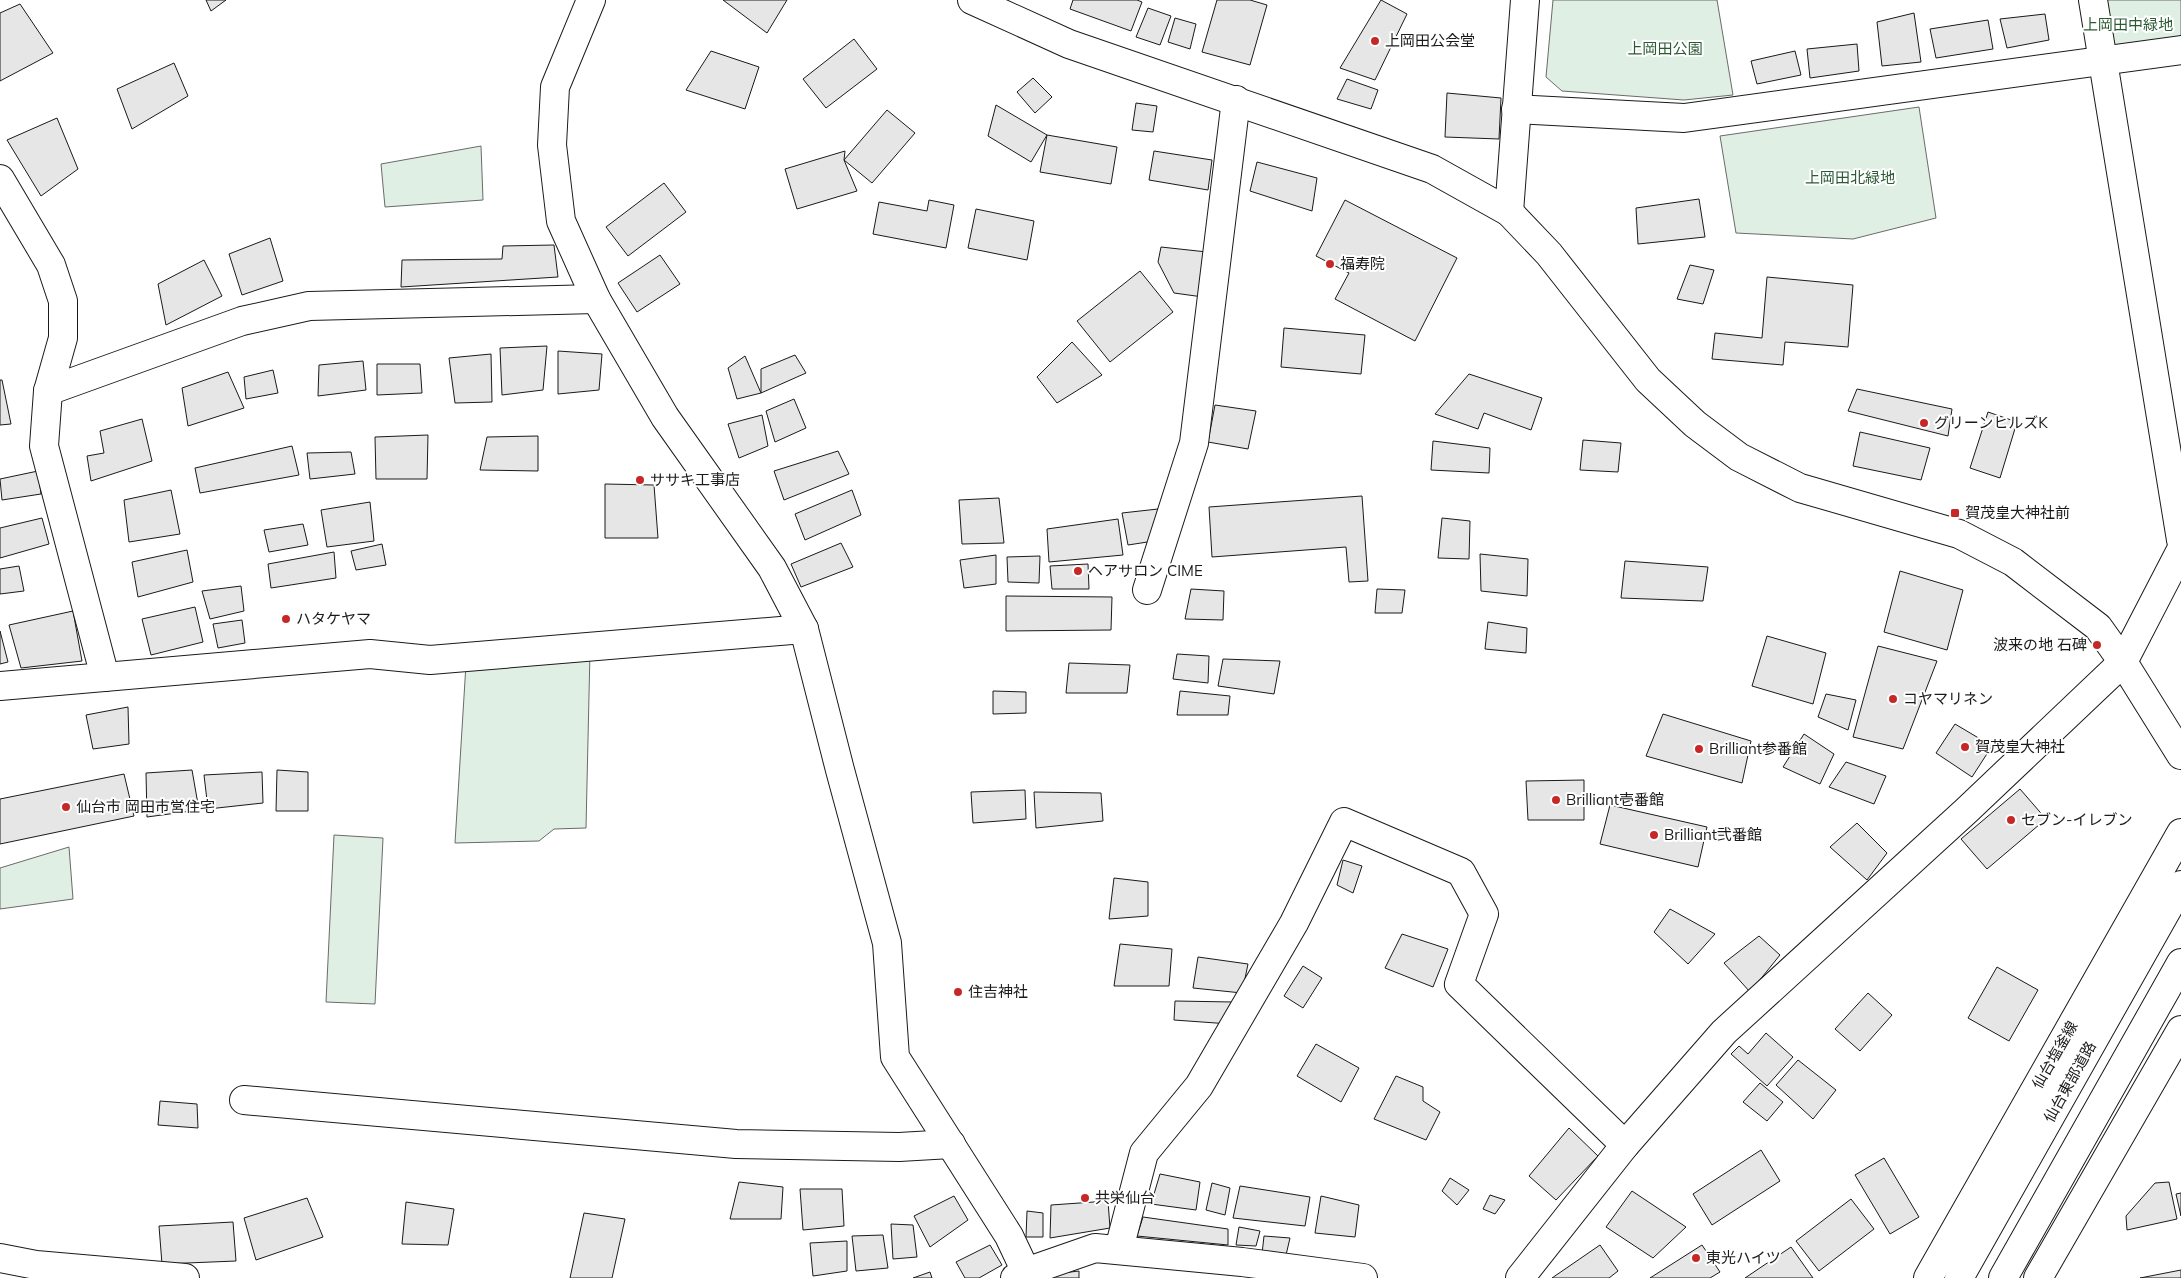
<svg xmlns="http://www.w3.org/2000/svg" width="2181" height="1278" viewBox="0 0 2181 1278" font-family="Mulish,'Noto Sans JP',sans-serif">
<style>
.green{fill:#e0efe3;stroke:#6a6a6a}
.building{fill:#e6e6e6;stroke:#1a1a1a}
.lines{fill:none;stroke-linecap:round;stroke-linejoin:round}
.minor-casing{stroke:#1a1a1a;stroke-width:30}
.major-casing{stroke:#1a1a1a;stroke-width:30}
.highway-casing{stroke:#1a1a1a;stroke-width:30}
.minor{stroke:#fff;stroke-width:28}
.major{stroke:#fff;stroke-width:28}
.highway{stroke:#fff;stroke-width:28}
.poi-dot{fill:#c62828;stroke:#fff;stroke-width:2}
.labels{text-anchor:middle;stroke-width:4;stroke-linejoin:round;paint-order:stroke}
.park-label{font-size:15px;fill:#2b5a34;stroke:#fff}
.poi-label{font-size:15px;fill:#1a1a1a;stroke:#fff;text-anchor:start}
.street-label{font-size:15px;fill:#1a1a1a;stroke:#fff}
</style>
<rect width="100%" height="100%" fill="#fff"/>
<g class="green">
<path d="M1553,0H1717L1733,95L1684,100L1562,91L1546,77Z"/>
<path d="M2099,0H2181V42L2121,51L2106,43Z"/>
<path d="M1919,107L1936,218L1853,239L1736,233L1720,136Z"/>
<path d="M481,146L483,200L385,207L381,164Z"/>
<path d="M590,651L586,828L554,829L539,841L455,843L466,664Z"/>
<path d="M334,835L383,838L375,1004L326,1002Z"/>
<path d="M69,847L73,899L0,909V868Z"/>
</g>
<g class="building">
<path d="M206,0H226L211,11Z"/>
<path d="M723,0H787L767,33Z"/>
<path d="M1073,0H1137L1142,2L1131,31L1070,9Z"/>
<path d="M1217,0H1250L1267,5L1250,65L1202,52Z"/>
<path d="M1381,0L1407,14L1375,80L1340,68Z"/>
<path d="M20,4L53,53L0,81V13Z"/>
<path d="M1148,8L1171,16L1160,45L1136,37Z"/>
<path d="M1914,13L1921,62L1882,66L1877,22Z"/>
<path d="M2045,14L2049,40L2007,48L2000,19Z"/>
<path d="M1175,18L1196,24L1190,49L1168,42Z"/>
<path d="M1988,20L1993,49L1936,58L1930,29Z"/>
<path d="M854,39L877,69L826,108L803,79Z"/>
<path d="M1857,44L1859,71L1810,78L1807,49Z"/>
<path d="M711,51L759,67L745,109L686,90Z"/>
<path d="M1795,51L1801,75L1757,84L1751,61Z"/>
<path d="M174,63L188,96L132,129L117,89Z"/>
<path d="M1033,78L1052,97L1035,113L1017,92Z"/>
<path d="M1347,79L1378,90L1371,109L1337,99Z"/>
<path d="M1447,93L1501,98L1499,139L1445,137Z"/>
<path d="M1136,103L1157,106L1153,132L1132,130Z"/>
<path d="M996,105L1047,135L1031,162L988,136Z"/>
<path d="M887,110L915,133L872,183L844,160Z"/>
<path d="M57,118L78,169L41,196L7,140Z"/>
<path d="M1047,135L1117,147L1111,184L1040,172Z"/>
<path d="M845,151L844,160L857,191L797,209L785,169Z"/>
<path d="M1154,151L1212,160L1208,190L1149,180Z"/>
<path d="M1257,162L1317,178L1312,211L1250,191Z"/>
<path d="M664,183L686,212L628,256L606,227Z"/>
<path d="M1699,199L1705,237L1638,244L1636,208Z"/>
<path d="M929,200L954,205L946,248L873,234L879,202L927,211Z"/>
<path d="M1345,200L1457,258L1415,341L1335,299L1349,273L1316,256Z"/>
<path d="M976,209L1034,221L1027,260L968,248Z"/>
<path d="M270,238L283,281L242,295L229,254Z"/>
<path d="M554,245L558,277L401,287L402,260L502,259L503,246Z"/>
<path d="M1161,247L1207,252L1203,297L1174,293L1158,262Z"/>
<path d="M660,255L680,284L637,312L618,283Z"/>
<path d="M204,260L222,296L166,325L158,284Z"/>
<path d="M1690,265L1714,270L1703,304L1677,299Z"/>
<path d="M1140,271L1173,312L1110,362L1077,321Z"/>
<path d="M1767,277L1853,285L1848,347L1785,342L1783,365L1712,359L1715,333L1762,338Z"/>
<path d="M1284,328L1365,335L1361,374L1281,367Z"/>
<path d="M1072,342L1102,375L1057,403L1037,377Z"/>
<path d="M547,346L543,390L502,395L500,348Z"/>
<path d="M558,351L602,354L599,390L558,394Z"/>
<path d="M491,354L492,402L455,403L449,358Z"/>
<path d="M795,355L806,373L761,393V369Z"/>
<path d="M745,356L761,393L737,399L728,368Z"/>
<path d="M363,361L366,390L318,396L319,365Z"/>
<path d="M377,364H420L422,393L377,395Z"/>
<path d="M273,370L278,393L246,399L244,377Z"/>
<path d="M228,372L244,408L188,426L182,388Z"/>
<path d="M1469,374L1542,398L1531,430L1484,413L1478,429L1435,414Z"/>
<path d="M0,380H2L11,424L0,425Z"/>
<path d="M1857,389L1952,409L1948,436L1848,411Z"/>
<path d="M794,399L806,428L775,442L766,411Z"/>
<path d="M1215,405L1256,411L1248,449L1208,442Z"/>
<path d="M1988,412L2017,422L2000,478L1970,468Z"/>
<path d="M762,415L768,446L739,458L728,424Z"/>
<path d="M142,419L152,461L91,481L87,456L104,453L100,431Z"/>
<path d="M1860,432L1930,448L1921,480L1853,466Z"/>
<path d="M428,435L427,479H376L375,437Z"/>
<path d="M538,436V471L480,470L487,437Z"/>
<path d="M1583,440L1621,443L1618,472L1580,470Z"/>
<path d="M1433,441L1490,448L1489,473L1431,470Z"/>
<path d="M292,446L299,475L200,493L195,468Z"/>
<path d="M838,451L849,474L784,500L774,471Z"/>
<path d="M351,452L355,474L310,479L307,453Z"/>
<path d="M38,471L41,494L2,500L0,479Z"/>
<path d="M605,484L654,485L658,538H605Z"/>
<path d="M171,490L180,534L129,542L124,500Z"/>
<path d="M852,490L861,515L805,540L795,514Z"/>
<path d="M1362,496L1368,581L1349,582L1346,547L1212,557L1209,507Z"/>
<path d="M999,498L1004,543L962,544L959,500Z"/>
<path d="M370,502L374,541L327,547L321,510Z"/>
<path d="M1158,509L1154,541L1128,545L1122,513Z"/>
<path d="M42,518L49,544L0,558V528Z"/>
<path d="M1442,518L1470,521L1469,559L1438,558Z"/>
<path d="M1118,519L1123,555L1049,562L1047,529Z"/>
<path d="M303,524L308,545L269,552L264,530Z"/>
<path d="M841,543L853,567L801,587L791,564Z"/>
<path d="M382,544L386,565L356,570L351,551Z"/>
<path d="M187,550L193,582L138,597L132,562Z"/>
<path d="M334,552L336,578L271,588L268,564Z"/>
<path d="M1480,554L1528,559L1527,596L1481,591Z"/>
<path d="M996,555V584L964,588L960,560Z"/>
<path d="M1040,556L1039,583L1008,582L1007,557Z"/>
<path d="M1625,561L1708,567L1703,601L1621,598Z"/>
<path d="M1088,564L1089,589H1052L1050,566Z"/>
<path d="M19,566L24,591L0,594V569Z"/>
<path d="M1900,571L1963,590L1947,650L1884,632Z"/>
<path d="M241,586L244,611L210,619L202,591Z"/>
<path d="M1191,589L1224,591L1223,620L1185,619Z"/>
<path d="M1377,589L1405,590L1402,613H1375Z"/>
<path d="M1006,596L1112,597L1111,630L1006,631Z"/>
<path d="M195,607L203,642L151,655L142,619Z"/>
<path d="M73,611L82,661L21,668L9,625Z"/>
<path d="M242,620L245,643L218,648L213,624Z"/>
<path d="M1488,622L1527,628L1526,653L1485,649Z"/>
<path d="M0,631L8,662L0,664Z"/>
<path d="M1767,636L1826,653L1813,704L1752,686Z"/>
<path d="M1878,646L1937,661L1903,749L1853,737Z"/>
<path d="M1177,654L1209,656L1208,683L1173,679Z"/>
<path d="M1223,659L1280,661L1274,694L1218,686Z"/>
<path d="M1069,663L1130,665L1127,693H1066Z"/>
<path d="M993,691L1026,692V713L993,714Z"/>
<path d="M1180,691L1230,696L1228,715H1177Z"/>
<path d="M1826,694L1856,700L1848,730L1818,717Z"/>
<path d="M128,707L129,744L93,749L86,715Z"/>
<path d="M1663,714L1751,741L1742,783L1646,756Z"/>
<path d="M1955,724L1992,746L1972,777L1936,753Z"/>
<path d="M1804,734L1834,754L1820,784L1783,767Z"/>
<path d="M1846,762L1886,776L1874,804L1829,787Z"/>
<path d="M192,770L199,810L147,817L146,773Z"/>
<path d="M277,770L308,772V811H276Z"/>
<path d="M262,772L263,803L208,809L204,775Z"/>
<path d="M124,774L134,816L0,844V799Z"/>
<path d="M1584,780V820H1528L1526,781Z"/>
<path d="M2020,789L2046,819L1987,869L1961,839Z"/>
<path d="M1025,790L1026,819L973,823L971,792Z"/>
<path d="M1034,792L1101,793L1103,821L1036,828Z"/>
<path d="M1610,805L1707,827L1698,867L1600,844Z"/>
<path d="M1857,823L1887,853L1867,880L1830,847Z"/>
<path d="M1343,860L1362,866L1353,893L1337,885Z"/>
<path d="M1114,878L1148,882V916L1109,919Z"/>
<path d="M1670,909L1715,934L1688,964L1654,932Z"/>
<path d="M1402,934L1448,949L1433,987L1385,968Z"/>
<path d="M1759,936L1780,955L1750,992L1724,963Z"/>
<path d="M1120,944L1172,949L1169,986H1114Z"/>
<path d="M1198,957L1248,964L1242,993L1193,988Z"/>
<path d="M1303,966L1322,978L1303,1008L1284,996Z"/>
<path d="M1997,967L2038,990L2009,1041L1968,1018Z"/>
<path d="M1868,993L1892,1015L1860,1051L1835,1029Z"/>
<path d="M1175,1001L1233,1002L1230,1024L1174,1020Z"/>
<path d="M1766,1033L1793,1057L1767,1086L1731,1054L1739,1046L1748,1054Z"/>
<path d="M1316,1044L1359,1068L1341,1102L1297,1076Z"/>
<path d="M1798,1060L1836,1090L1813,1119L1776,1085Z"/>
<path d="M1396,1076L1423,1087V1101L1440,1112L1426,1140L1374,1119Z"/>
<path d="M1760,1083L1783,1102L1767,1121L1743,1102Z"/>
<path d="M160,1101L197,1104L198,1128L158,1125Z"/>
<path d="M1569,1128L1598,1156L1556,1200L1529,1176Z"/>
<path d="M1761,1150L1780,1181L1712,1225L1693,1194Z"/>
<path d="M1884,1158L1919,1217L1890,1234L1855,1175Z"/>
<path d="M1160,1174L1200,1182L1196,1210L1151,1204Z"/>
<path d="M1450,1178L1469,1190L1457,1205L1442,1191Z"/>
<path d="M739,1182L783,1187L781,1219H730Z"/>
<path d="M2169,1182L2177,1219L2127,1230L2126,1216L2155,1183Z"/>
<path d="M1212,1183L1230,1188L1225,1215L1206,1210Z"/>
<path d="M1240,1186L1310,1197L1305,1226L1233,1218Z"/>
<path d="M800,1189H842L844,1226L803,1230Z"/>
<path d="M1632,1191L1686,1227L1653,1258L1606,1227Z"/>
<path d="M2181,1193V1216L2176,1194Z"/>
<path d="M1490,1195L1505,1200L1495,1214L1483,1209Z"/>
<path d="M954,1196L968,1220L930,1247L914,1216Z"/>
<path d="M1321,1196L1359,1205L1355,1237L1315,1233Z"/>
<path d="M307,1198L323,1237L256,1260L244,1218Z"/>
<path d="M1851,1199L1874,1229L1819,1271L1796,1241Z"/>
<path d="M1108,1201L1110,1228L1050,1238L1051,1205Z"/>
<path d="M406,1202L454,1209L448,1245L402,1244Z"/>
<path d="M1027,1211L1043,1213V1237H1026Z"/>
<path d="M584,1213L625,1219L612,1278H570Z"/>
<path d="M1143,1217L1228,1229V1245L1137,1236Z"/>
<path d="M233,1222L236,1261L162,1264L159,1226Z"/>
<path d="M891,1224L913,1225L917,1257L893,1259Z"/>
<path d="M1239,1227L1260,1231L1256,1246L1236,1245Z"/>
<path d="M883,1235L888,1268L856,1271L852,1236Z"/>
<path d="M1264,1236L1290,1238L1286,1255L1262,1254Z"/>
<path d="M847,1241V1271L813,1276L810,1243Z"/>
<path d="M990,1245L1002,1265L979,1278H965L956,1262Z"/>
<path d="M1600,1245L1618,1271L1609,1278H1552Z"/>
<path d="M1702,1245L1720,1272L1710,1278H1650Z"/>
<path d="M1791,1247L1813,1278H1745Z"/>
<path d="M2181,1270V1278H2140Z"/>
<path d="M1079,1271V1278H1037V1276Z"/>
<path d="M930,1272L932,1278H913Z"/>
</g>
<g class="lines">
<defs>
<g id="minor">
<path d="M591,0L555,87L552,145L561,221L596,299L665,417L772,568L804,629L840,770L887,943L895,1057L1009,1236L1026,1272L1024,1278"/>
<path d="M972,0L1069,44L1432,169L1509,212L1549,254L1648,380L1695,424L1739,457L1800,488L1959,534L2013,562L2098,627L2123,662L2181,755"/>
<path d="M2093,0L2181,540"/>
<path d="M1516,109L1684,118L2181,50"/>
<path d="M0,179L51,265L63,301V338L48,391"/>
<path d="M1509,212L1525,0"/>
<path d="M1147,590L1194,443L1236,100"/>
<path d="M105,677L44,446L48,391L242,321L309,306L596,299"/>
<path d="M0,686L370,654L430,660L804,629"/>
<path d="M244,1100L736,1144L899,1147L951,1144"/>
<path d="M1119,1249L1144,1153L1199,1086L1294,923L1344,822L1461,872L1484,914L1459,984L1625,1145"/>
<path d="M0,1258L36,1265L185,1278"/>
<path d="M1015,1278L1026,1272L1095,1248L1242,1262L1363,1278"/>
<path d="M1520,1278L1625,1145L1724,1032L1966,811L2123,662L2181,550"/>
</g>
<g id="major">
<path d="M1928,1278L2181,833"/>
<path d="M2038,1278L2181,1030"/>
</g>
<g id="highway">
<path d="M1959,1278L2181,885"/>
<path d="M2003,1278L2181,963"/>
</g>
</defs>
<use href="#minor" class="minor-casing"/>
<use href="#major" class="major-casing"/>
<use href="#highway" class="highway-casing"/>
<use href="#minor" class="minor"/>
<use href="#major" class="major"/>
<use href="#highway" class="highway"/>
</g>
<g class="poi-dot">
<circle cx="1375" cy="41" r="5"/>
<circle cx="1330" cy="264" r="5"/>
<circle cx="1924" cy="423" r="5"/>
<circle cx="640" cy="480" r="5"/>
<rect x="1950" y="508" width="10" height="10" rx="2.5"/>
<circle cx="1078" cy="571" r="5"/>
<circle cx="286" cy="619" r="5"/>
<circle cx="2097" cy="645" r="5"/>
<circle cx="1893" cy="699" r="5"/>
<circle cx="1965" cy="747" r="5"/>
<circle cx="1699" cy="749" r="5"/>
<circle cx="1556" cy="800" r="5"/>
<circle cx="66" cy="807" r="5"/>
<circle cx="2011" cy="820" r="5"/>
<circle cx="1654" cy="835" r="5"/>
<circle cx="958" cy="992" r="5"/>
<circle cx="1085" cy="1198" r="5"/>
<circle cx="1696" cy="1258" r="5"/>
</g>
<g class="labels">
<g class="park-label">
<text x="2128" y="30">上岡田中緑地</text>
<text x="1665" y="54">上岡田公園</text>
<text x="1850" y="183">上岡田北緑地</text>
</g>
<g class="poi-label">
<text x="1385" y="46">上岡田公会堂</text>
<text x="1340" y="269">福寿院</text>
<text x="1934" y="428">グリーンヒルズK</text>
<text x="650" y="485">ササキ工事店</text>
<text x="1965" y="518">賀茂皇大神社前</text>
<text x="1088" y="576">ヘアサロン CIME</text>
<text x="296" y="624">ハタケヤマ</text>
<text x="2087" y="650" text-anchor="end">波来の地 石碑</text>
<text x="1903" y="704">コヤマリネン</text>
<text x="1975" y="752">賀茂皇大神社</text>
<text x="1709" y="754">Brilliant参番館</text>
<text x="1566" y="805">Brilliant壱番館</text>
<text x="76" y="812">仙台市 岡田市営住宅</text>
<text x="2021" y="825">セブン-イレブン</text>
<text x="1664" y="840">Brilliant弐番館</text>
<text x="968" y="997">住吉神社</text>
<text x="1095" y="1203">共栄仙台</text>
<text x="1706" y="1263">東光ハイツ</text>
</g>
<g class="street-label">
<text transform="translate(2055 1055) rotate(-60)" y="5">仙台塩釜線</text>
<text transform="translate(2070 1082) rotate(-61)" y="5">仙台東部道路</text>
</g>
</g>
</svg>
